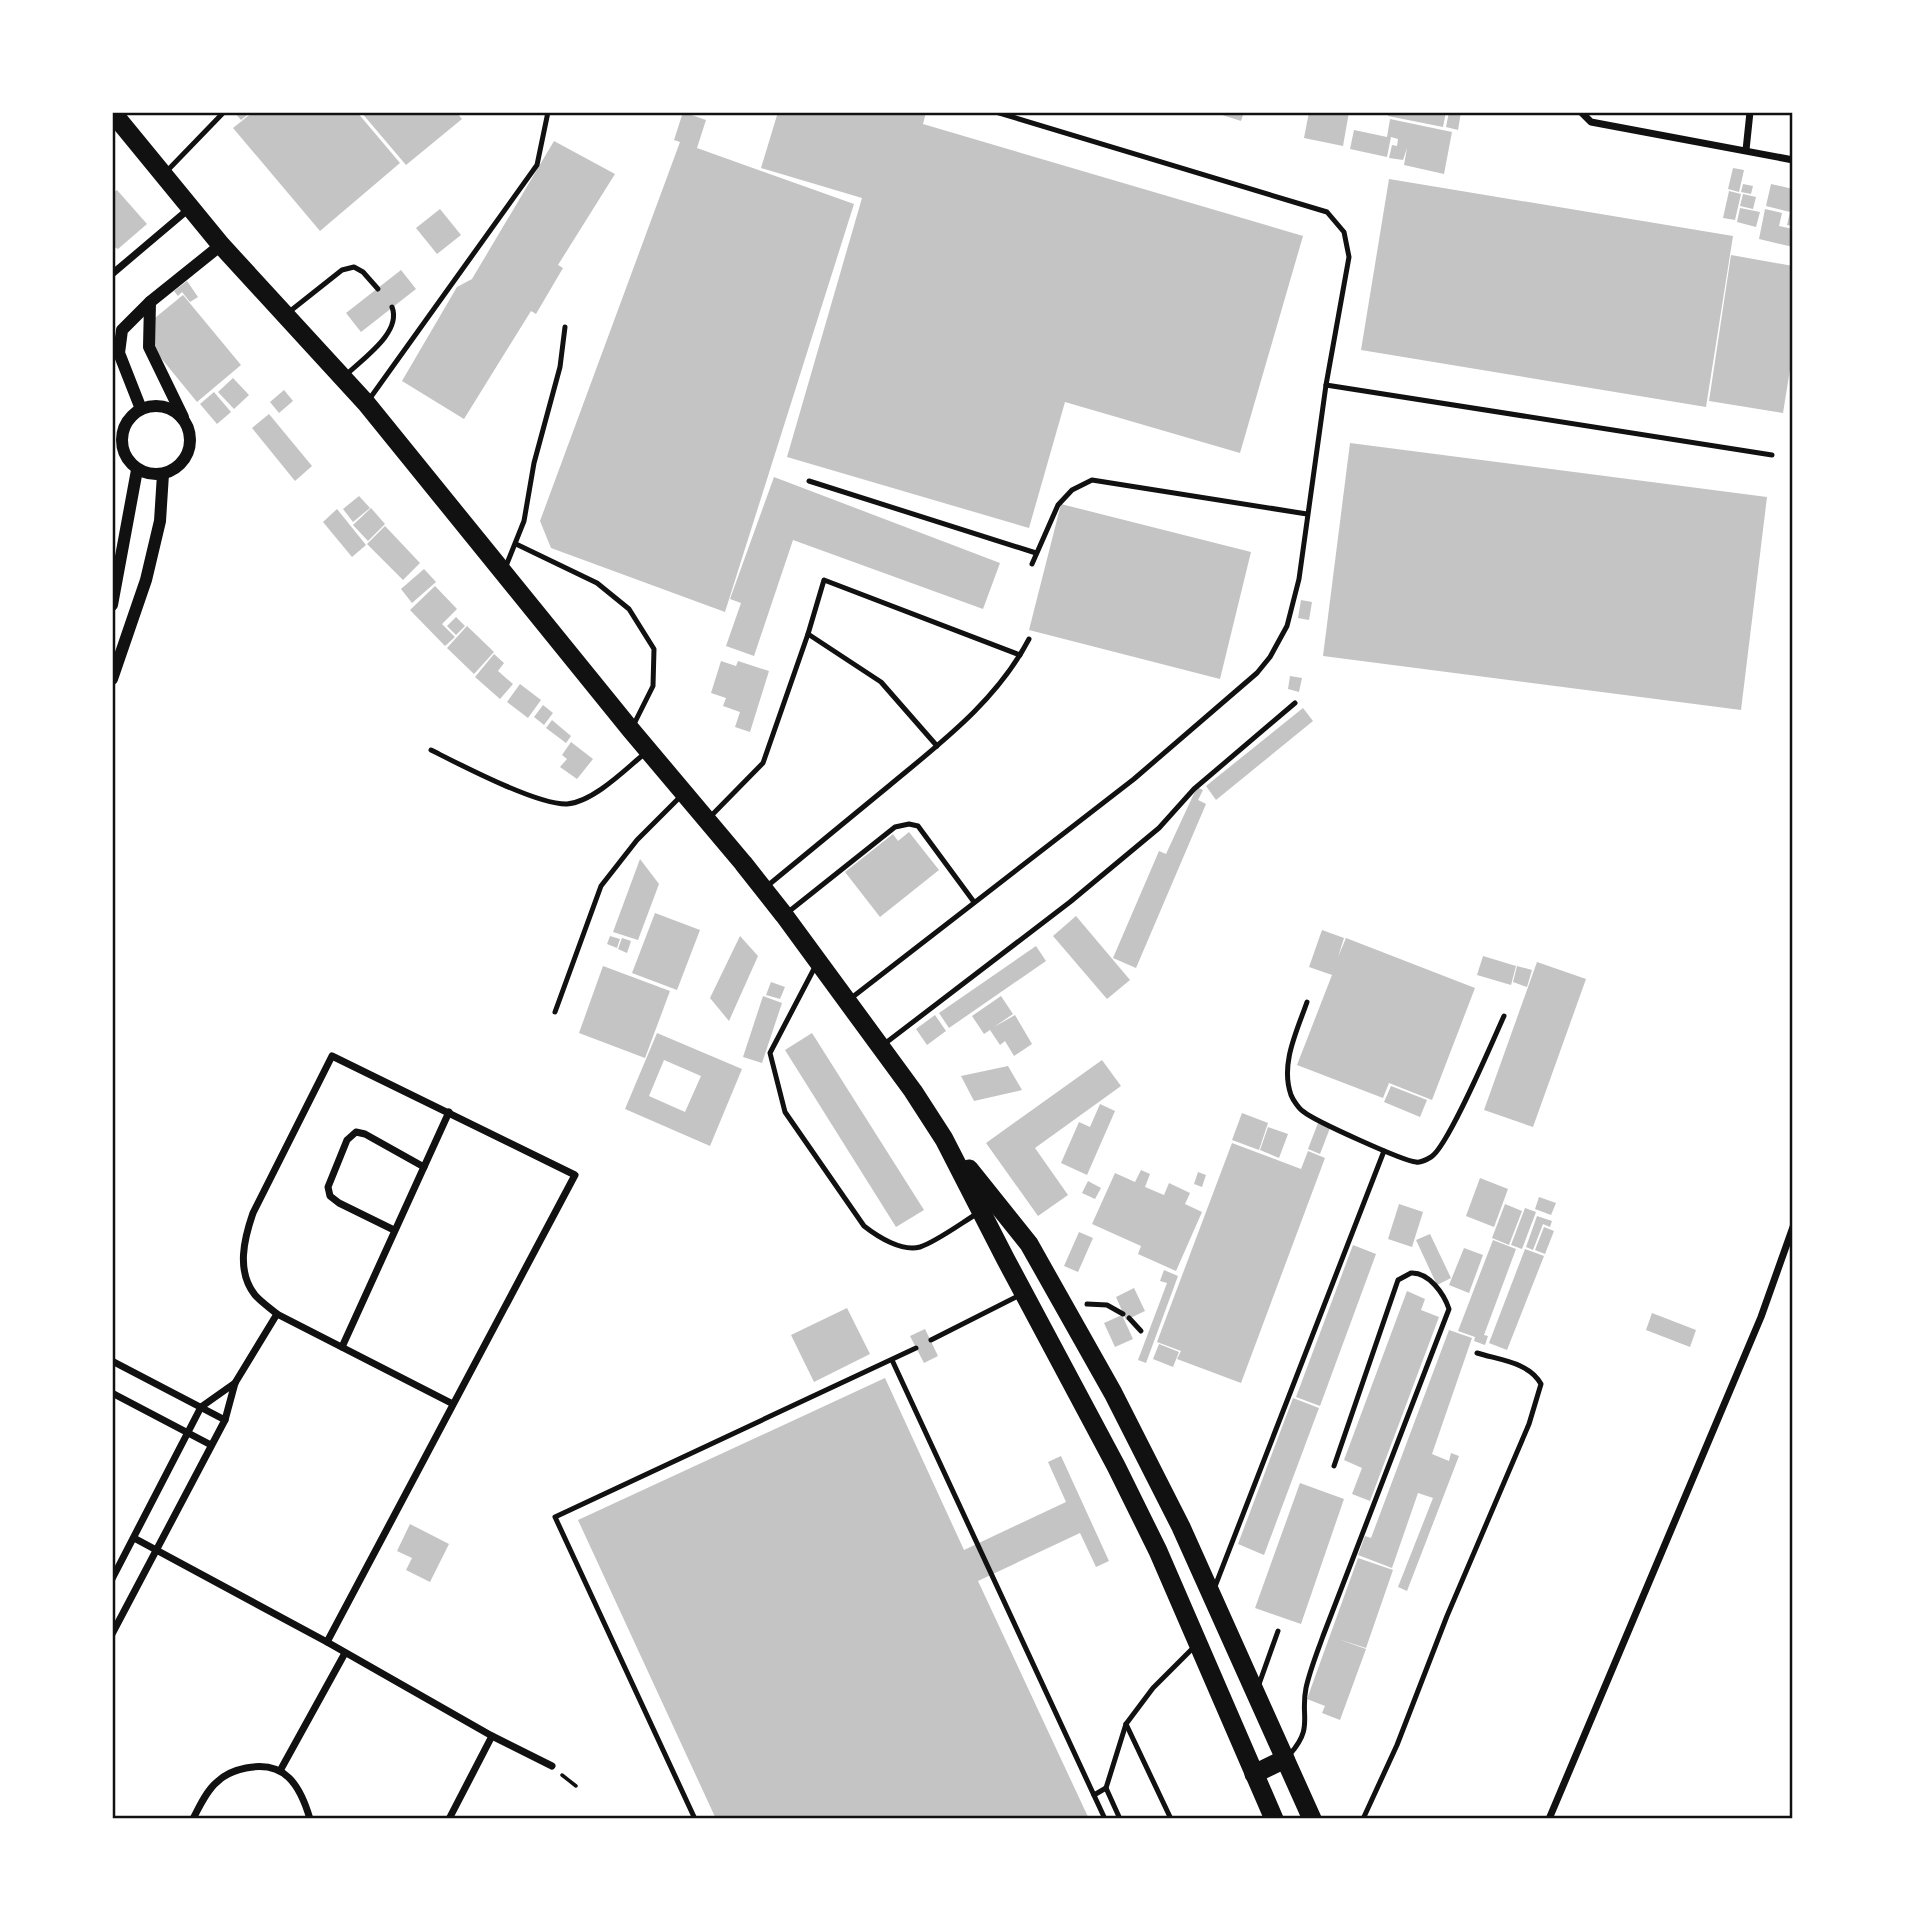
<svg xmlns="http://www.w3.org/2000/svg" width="1905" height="1931" viewBox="0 0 1905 1931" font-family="Karla,sans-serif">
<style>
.building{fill:#c4c4c4;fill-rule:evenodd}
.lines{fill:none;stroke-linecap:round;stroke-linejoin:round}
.path{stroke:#111;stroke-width:3.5}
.service{stroke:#111;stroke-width:5}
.minor{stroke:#111;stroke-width:7}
.tertiary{stroke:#111;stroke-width:12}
.trunk{stroke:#111;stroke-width:19}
.neatline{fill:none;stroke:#111;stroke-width:2.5}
</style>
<rect width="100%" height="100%" fill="#fff"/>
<g class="building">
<path d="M234,112H251L241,120Z"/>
<path d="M253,112H357L400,163L320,231L233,128Z"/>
<path d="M361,112H456L462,119L406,165Z"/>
<path d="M683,112L706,120L697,148L854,204L725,612L551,548L540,521L680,142L674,140Z"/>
<path d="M778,112H926L923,124L1303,236L1240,453L1065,402L1029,528L787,457L862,198L761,168Z"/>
<path d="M1213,112H1244L1241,121Z"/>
<path d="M1309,112H1349L1343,146L1304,138Z"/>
<path d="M1388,112H1446L1443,127L1388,116Z"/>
<path d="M1449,112H1461L1458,130L1446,127Z"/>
<path d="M1390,119L1452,132L1444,174L1404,165L1407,148L1403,160L1389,158L1392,145L1397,146L1398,139L1391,137L1387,157L1350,149L1354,130L1387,137Z"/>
<path d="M554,141L615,174L558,265L563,268L536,314L531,311L464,419L402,381L457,287L472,279Z"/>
<path d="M1733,168L1744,170L1739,192L1728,189Z"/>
<path d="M1389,179L1733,236L1706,407L1361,350Z"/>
<path d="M1743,184L1753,186L1751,194L1741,192Z"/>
<path d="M1771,184L1793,189V226L1787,225L1790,212L1766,206Z"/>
<path d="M117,190L147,224L118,249L112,246V194Z"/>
<path d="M1729,191L1741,194L1735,220L1723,218Z"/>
<path d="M1743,194L1756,197L1753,209L1740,206Z"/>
<path d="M1740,208L1760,212L1756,227L1737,222Z"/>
<path d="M440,209L461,235L437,254L416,228Z"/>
<path d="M1765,209L1782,213L1779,226L1793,229V247L1759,239Z"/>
<path d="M1731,255L1793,266V351L1783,413L1709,401Z"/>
<path d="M401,270L416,289L361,332L346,313Z"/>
<path d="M187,281L198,297L190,302L182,292L178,296L174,291Z"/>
<path d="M183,295L241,365L197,402L152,347L150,322Z"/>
<path d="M233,378L249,395L234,409L218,392Z"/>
<path d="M284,390L293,401L279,413L270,402Z"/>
<path d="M214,392L231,412L217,424L200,404Z"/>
<path d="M269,414L312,466L295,481L252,428Z"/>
<path d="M1350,443L1767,497L1741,710L1323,656Z"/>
<path d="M774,477L1000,563L983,609L793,540L754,656L726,646L741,603L730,599Z"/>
<path d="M359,496L370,508L353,522L343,509Z"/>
<path d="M1061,504L1251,552L1220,679L1029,630Z"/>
<path d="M371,508L385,524L368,541L353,525Z"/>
<path d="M337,509L366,545L352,557L323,522Z"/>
<path d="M385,526L420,563L403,580L367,544Z"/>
<path d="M424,569L436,582L412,603L401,589Z"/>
<path d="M435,586L457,609L442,624L455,637L445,646L410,610Z"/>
<path d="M1301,600L1312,602L1309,620L1298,618Z"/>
<path d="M456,617L465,626L456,635L447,626Z"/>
<path d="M467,626L494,652L474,674L447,648Z"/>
<path d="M494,654L504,663L498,671L513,684L500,699L475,677Z"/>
<path d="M721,661L736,666L738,661L769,671L750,732L735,727L740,712L723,706L726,698L711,693Z"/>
<path d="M1290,676L1302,678L1299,692L1288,689Z"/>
<path d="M520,684L541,700L528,718L507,702Z"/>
<path d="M543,705L553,713L544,725L534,717Z"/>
<path d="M1303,708L1313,721L1216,800L1206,786Z"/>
<path d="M552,720L571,736L566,743L546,728Z"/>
<path d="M571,742L593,759L577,779L560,767L567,759L562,755Z"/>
<path d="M1197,787L1203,790L1198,800L1206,804L1136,968L1113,958L1159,851L1166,854Z"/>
<path d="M909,832L939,870L880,917L845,872L893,834L898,841Z"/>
<path d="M640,859L659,884L638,940L613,932Z"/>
<path d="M655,913L700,930L677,990L632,973Z"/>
<path d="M1076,916L1130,980L1107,999L1053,936Z"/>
<path d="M1322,930L1344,938L1338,957L1346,938L1475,988L1432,1100L1389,1083L1383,1098L1297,1065L1332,975L1309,967Z"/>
<path d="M610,936L620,939L617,948L607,944Z"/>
<path d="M740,936L758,956L729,1021L710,998Z"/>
<path d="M622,938L631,941L627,953L618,949Z"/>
<path d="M1036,946L1046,961L949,1028L939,1013Z"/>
<path d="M1483,956L1516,966L1511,985L1477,975Z"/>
<path d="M1537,962L1586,979L1533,1127L1484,1110Z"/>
<path d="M603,966L670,991L645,1058L579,1033Z"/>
<path d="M1517,966L1532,970L1527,987L1513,982Z"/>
<path d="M771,982L785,987L780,999L766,995Z"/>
<path d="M763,996L782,1003L762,1063L743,1057Z"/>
<path d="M1001,996L1013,1014L994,1027L1015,1015L1032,1044L1014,1056L1005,1041L1000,1045L990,1030L984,1034L972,1016Z"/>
<path d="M935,1015L946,1031L927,1045L916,1029Z"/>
<path d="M657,1033L742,1069L710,1146L625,1109ZM664,1060L701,1076L685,1112L649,1096Z"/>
<path d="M812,1033L924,1210L896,1227L785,1050Z"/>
<path d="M1102,1060L1121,1086L1035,1148L1068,1195L1038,1216L986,1143Z"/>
<path d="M1008,1066L1022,1090L974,1101L961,1076Z"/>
<path d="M1391,1086L1427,1100L1420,1117L1384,1102Z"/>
<path d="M1100,1104L1115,1111L1087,1175L1061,1163L1079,1122L1090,1127Z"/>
<path d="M1242,1113L1268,1123L1259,1150L1232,1140Z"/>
<path d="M1318,1123L1330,1128L1320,1154L1308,1149Z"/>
<path d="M1268,1127L1288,1134L1279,1158L1260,1150Z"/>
<path d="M1232,1143L1301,1169L1308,1151L1325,1158L1241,1383L1177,1359L1181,1351L1157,1342Z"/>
<path d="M1141,1170L1150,1174L1145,1187L1164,1195L1169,1183L1190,1193L1185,1204L1202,1212L1176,1271L1138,1254L1141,1246L1092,1224L1115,1173L1135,1182Z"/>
<path d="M1198,1172L1206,1175L1202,1187L1194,1184Z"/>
<path d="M1480,1178L1508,1189L1494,1227L1466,1216Z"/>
<path d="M1088,1181L1101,1188L1095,1199L1082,1193Z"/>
<path d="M1539,1197L1556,1203L1551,1215L1535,1209Z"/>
<path d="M1399,1204L1423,1212L1412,1247L1388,1239Z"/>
<path d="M1505,1204L1522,1211L1509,1245L1492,1238Z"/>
<path d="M1525,1208L1536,1212L1522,1249L1511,1245Z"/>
<path d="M1537,1216L1552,1221L1550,1227L1543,1224L1533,1250L1526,1247Z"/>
<path d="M1544,1227L1554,1231L1545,1254L1535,1250Z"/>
<path d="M1079,1232L1093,1238L1078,1272L1064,1266Z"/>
<path d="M1430,1234L1451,1278L1437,1285L1416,1240Z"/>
<path d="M1493,1240L1516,1249L1484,1335L1488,1336L1485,1345L1474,1341L1475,1337L1458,1331Z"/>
<path d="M1353,1245L1376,1254L1320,1406L1296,1397Z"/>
<path d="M1464,1248L1483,1255L1469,1293L1449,1285Z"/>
<path d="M1525,1249L1544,1256L1507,1350L1489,1343Z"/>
<path d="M1164,1270L1178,1276L1146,1363L1138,1360L1167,1283L1160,1281Z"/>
<path d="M1134,1288L1145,1311L1126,1320L1116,1297Z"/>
<path d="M1407,1291L1425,1299L1421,1310L1439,1317L1370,1501L1352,1494L1362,1468L1344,1460Z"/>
<path d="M847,1308L870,1354L814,1382L791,1335Z"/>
<path d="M1652,1313L1696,1330L1690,1347L1646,1330Z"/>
<path d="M1122,1315L1133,1339L1115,1347L1104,1323Z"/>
<path d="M925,1329L938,1356L924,1363L910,1336Z"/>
<path d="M1449,1330L1472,1338L1432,1454L1449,1461L1451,1453L1459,1456L1407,1591L1398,1587L1433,1498L1418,1493L1392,1568L1358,1555L1365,1536L1371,1538Z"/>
<path d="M1159,1344L1179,1352L1173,1367L1153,1359Z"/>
<path d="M885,1378L964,1550L1066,1502L1048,1462L1061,1456L1109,1561L1096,1567L1080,1533L978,1581L1089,1819H716L578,1520Z"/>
<path d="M1293,1398L1319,1408L1264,1555L1238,1544Z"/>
<path d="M1300,1483L1344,1499L1301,1624L1255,1608Z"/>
<path d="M410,1524L449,1544L430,1582L406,1570L412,1558L397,1551Z"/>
<path d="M1358,1558L1393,1570L1366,1648L1338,1639L1366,1649L1340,1720L1322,1713L1325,1706L1307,1699Z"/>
</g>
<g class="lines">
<path class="path" d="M562,1775L576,1786"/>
<g class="service">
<path d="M166,172L224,112"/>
<path d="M289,312L342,270L354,267L363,272L378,289"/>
<path d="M345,376C362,359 402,333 392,307"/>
<path d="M1326,385L1772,455"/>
<path d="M368,401L537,165L548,112"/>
<path d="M809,481L1036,553"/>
<path d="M516,544L597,583L629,609L654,649L653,686L634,724"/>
<path d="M1032,564L1058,505L1072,490L1092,480L1307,514"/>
<path d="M506,566L524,521L534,463L560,367L565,327"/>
<path d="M808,634L881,682L937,746"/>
<path d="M431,750C461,765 537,805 567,804C593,802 625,770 644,754"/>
<path d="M709,818L763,763L808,634L824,580L1020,655"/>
<path d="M766,887C807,853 849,819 890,785C943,741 997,700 1029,639"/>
<path d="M787,913L895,827L909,824L918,826L974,902"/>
<path d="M816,965L770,1053L785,1112L864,1226C878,1237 902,1252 920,1247C936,1242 963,1222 978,1213"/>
<path d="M850,999L1134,779L1257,673L1270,657L1287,626L1299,579L1326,385L1349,257L1344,232L1327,212L996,112"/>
<path d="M1307,1002C1297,1031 1280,1064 1291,1095C1293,1100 1299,1109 1304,1112C1315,1121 1403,1161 1416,1162C1421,1163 1426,1160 1431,1157C1448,1147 1493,1040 1504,1016"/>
<path d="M555,1012L601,886L637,840L682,795"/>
<path d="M883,1045L1070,902L1159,828L1194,789L1295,703"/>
<path d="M1087,1304L1107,1305L1123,1314"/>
<path d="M1129,1318L1141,1331"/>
<path d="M931,1340L1022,1294"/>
<path d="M892,1360L1105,1819"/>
<path d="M1214,1589L1384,1151"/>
<path d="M1258,1687L1278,1631"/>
<path d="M1126,1724L1171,1819"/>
<path d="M1290,1754C1314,1727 1300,1717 1306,1688C1310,1670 1317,1653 1323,1636L1449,1309C1444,1294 1429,1272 1411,1273L1398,1280L1334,1466"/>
<path d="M1106,1788L1120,1819"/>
<path d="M1094,1795L1106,1788L1126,1724L1153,1688L1195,1646"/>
<path d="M695,1819L555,1517L916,1348"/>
<path d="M1363,1819L1397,1745L1447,1616L1529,1424L1541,1384C1529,1362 1499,1360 1477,1353"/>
</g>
<g class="minor">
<path d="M1581,112L1591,122L1793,160"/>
<path d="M1746,150L1750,112"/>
<path d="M112,274L190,208"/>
<path d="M394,1230L339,1203L330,1196L328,1187L347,1140L356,1132L365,1134L424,1167"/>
<path d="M342,1347L449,1112"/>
<path d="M112,1361L225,1420"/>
<path d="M112,1393L211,1445"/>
<path d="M134,1538L327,1642L492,1736L552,1766"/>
<path d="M112,1579L201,1407L235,1383"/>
<path d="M112,1634L225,1420L235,1383L277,1314"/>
<path d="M327,1642L575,1175L332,1056L253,1213C244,1239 236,1271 255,1295C261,1302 270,1308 277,1314L453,1404"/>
<path d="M281,1769L345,1653"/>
<path d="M193,1819C199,1807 207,1790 217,1782C224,1775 236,1770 246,1768C285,1760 300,1785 310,1819"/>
<path d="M449,1819L492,1736"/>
<path d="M1549,1819L1761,1317L1793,1227"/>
</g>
<g class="tertiary">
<path d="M150,302L149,347L183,417"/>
<circle cx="156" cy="440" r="34"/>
<path d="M141,409L119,353L122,330L150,302L221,245"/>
<path d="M112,605L137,470"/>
<path d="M112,679L146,580L160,521L163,474"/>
</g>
<g class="trunk">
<path d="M112,112L221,245L366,403L631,730L743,863L784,915L913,1091L944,1139L1005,1258L1116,1466L1158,1551L1274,1819"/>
<path d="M969,1169L1029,1244L1113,1393L1181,1527L1312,1819"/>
<path d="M1254,1774L1285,1759"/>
</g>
</g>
<rect width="1905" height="1931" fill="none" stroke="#ffffff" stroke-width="228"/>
<rect x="114" y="114" width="1677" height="1703" class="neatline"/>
</svg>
